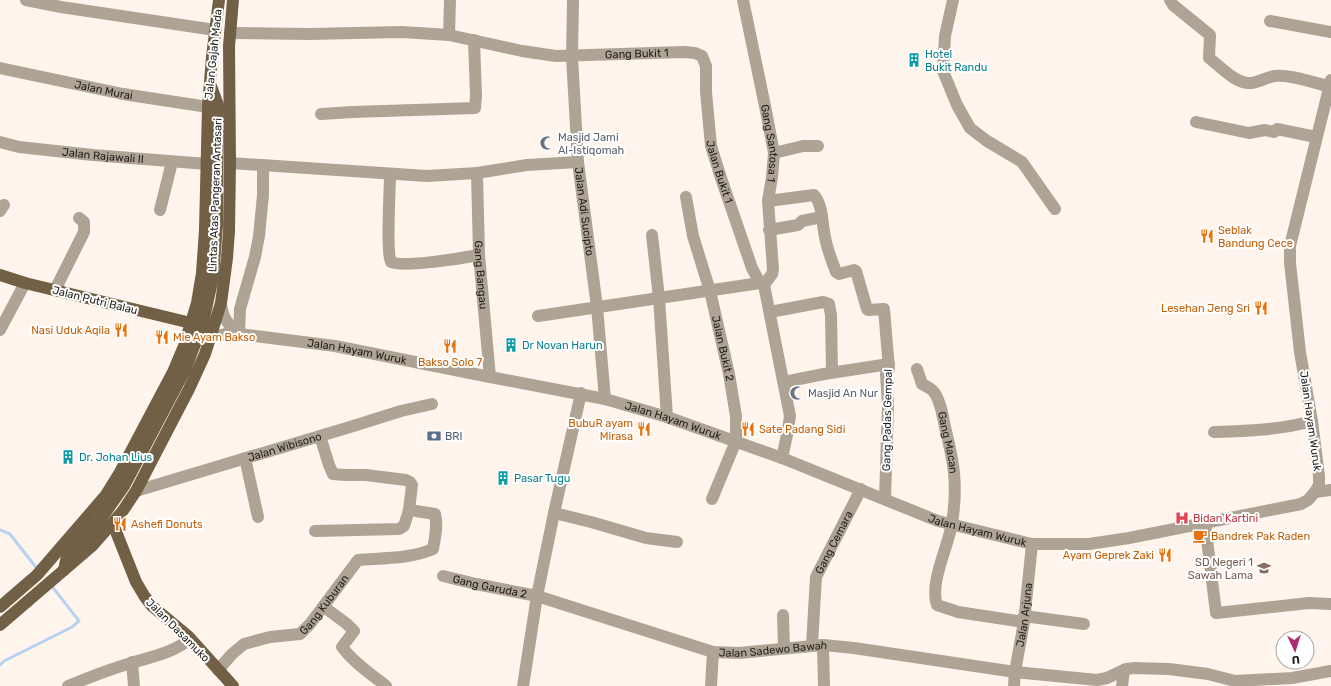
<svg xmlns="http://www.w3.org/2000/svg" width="1331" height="686" viewBox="0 0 1331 686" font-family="Rubik,sans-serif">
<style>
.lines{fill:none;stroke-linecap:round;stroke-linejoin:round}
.stream{stroke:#b9d2f2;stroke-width:3}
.minor{stroke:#aea496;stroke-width:12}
.major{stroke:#716046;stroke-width:12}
.labels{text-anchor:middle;stroke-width:4;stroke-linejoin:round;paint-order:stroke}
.street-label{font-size:11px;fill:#211d19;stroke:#fff}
.culture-label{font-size:11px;fill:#0d838f;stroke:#fff;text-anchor:start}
.worship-label{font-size:11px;fill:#5b616d;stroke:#fff;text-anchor:start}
.food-label{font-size:11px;fill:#c56008;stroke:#fff;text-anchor:start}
.service-label{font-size:11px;fill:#4e5e75;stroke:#fff;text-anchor:start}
.health-label{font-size:11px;fill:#be3a42;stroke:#fff;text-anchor:start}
.education-label{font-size:11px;fill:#785e54;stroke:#fff;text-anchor:end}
</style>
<rect width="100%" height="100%" fill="#fff5ec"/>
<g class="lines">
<g class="stream">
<path d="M0,530L10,534L38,570"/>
<path d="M0,665L4,661L72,627L79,621L51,585"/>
</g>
<g class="minor">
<path d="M26,0L61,7L215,30"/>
<path id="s1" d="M573,0L572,57L578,162L597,307L605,399"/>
<path id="s2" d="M743,0L766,111L774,153L772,177L768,201L773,269L772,274L764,285"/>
<path d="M953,0L945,36L943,71L957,105L970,128L987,141L1022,162L1055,209"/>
<path d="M1170,0L1173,5L1210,35L1209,58C1221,67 1234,82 1248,83C1256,84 1266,77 1275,76C1291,74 1313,83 1329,86"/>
<path d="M1270,21L1331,32"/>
<path id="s3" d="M230,33L309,34L402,32L449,35L522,51L556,56L684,52L695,53L702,56L706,66V92L711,146L721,178L752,268L760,283"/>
<path d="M449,35L450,0"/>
<path id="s4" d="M0,68L123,94L208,107"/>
<path d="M321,114L353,112L475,108L476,96L474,40"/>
<path d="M1196,122L1249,133L1265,130L1274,132L1277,129L1316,137"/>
<path id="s5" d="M0,142L19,147L93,155L207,164"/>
<path d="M774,153L803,146H818"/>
<path d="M230,163L427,176L477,173L527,165L578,162"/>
<path id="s6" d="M477,173L479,255L490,377"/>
<path d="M390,174C390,190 386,252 391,262C403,268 463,258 479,255"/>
<path id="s7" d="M686,197L693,236L710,291L729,374L736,416V441L712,499"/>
<path d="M768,201L814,195C823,205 822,224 825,237C827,249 832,261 836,272L839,274L854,270L856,271L867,309L868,310L884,309L889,369L886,374L888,405L885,499"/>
<path d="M160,210L172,162"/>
<path d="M0,211L4,205"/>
<path d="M769,230L798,225L802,221L822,217"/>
<path d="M652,235L659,298L667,417"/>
<path d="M764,285L790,416L787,435L782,458"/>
<path d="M55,290L84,232V222L79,218"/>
<path d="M221,303C222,317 228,325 239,334"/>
<path d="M770,312L823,302L829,304L831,315L832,372"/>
<path d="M538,316L760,283L764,285"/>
<path d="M0,330L25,283"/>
<path d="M239,334L240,309L255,257L259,236L263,195V165"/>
<path id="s8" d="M210,338L229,333L239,334L335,346L490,377L605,399L667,417L782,458L938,521L1032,544H1089L1129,538L1301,504L1308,500L1315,492L1319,485V476L1312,421L1300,352L1290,263V246L1331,80"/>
<path id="s9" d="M917,369L922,384C925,386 929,387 932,390C940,397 943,417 945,427C954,463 958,485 952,523C949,545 929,583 937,605L958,612L1024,622"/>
<path d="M784,382L824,374L889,364"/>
<path d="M1214,432C1247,431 1280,430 1312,421"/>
<path d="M245,458L258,517"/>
<path id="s10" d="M136,491L350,427L401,411L432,404"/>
<path d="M1315,492L1331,490"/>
<path d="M554,513L591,522L646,538L677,542"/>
<path d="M1205,523L1216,613L1309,603L1331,604"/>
<path d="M315,531L399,529L404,526L409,510"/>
<path id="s11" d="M443,576L476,584L537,596L713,652L739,653L823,645L854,648L1015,672L1097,680L1107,678L1126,669L1135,668L1169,669L1208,674L1235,681L1292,678L1331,671"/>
<path d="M324,607L347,624L354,631L342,647C354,663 371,674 386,686"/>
<path d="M783,615L784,648"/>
<path d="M1024,616L1084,624"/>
<path id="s12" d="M812,645L816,577L861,489"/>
<path d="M823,645L824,686"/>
<path d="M132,662L134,686"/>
<path id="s13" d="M218,670L232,654L244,644L270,637L300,634L310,624L358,560C382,558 410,559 433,549C435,538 438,525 435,514L409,510L412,485L410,482L406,480L366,475H345L333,474L329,465L320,436"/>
<path d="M68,686C88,678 107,670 128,664C150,657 171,654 190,639"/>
<path d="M523,686L537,596L554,513L581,393"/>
<path d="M711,686L713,652"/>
<path id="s14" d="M1014,686L1015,672L1024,622L1032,544"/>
<path d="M1122,686L1124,670"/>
</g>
<g class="major">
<path d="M0,275L25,283L191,323"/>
<path d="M113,524L136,582L145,597L152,606L188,636L233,686"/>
<path d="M64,570L67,556L100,520L124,486L185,370L203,323L213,277L217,225L218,105L211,86"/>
<path d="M0,607L37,575L106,495L119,474L173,372L184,346L197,303L202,273L205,230L208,107L212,57L219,0"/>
<path d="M0,625L92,546L122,512L136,491L189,389L205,354L221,303L227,258L229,231L230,163L229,46L233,0"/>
</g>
</g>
<defs>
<symbol id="building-bare" viewBox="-9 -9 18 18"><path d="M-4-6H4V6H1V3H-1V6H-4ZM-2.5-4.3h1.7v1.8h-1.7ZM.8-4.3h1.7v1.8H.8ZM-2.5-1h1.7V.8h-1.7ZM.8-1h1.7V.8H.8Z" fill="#0f9aa8" stroke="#fff" stroke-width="2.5" paint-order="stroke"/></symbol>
<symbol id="mosque-bare" viewBox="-9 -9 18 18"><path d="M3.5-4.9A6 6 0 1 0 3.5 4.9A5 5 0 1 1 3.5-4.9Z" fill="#6b7280" stroke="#fff" stroke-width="2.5" paint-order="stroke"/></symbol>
<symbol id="restaurant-bare" viewBox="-9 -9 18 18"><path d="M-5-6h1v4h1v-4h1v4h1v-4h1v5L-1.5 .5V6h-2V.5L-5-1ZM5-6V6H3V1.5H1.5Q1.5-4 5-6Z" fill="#e8710a" stroke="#fff" stroke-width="2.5" paint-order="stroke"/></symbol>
<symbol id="bank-bare" viewBox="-9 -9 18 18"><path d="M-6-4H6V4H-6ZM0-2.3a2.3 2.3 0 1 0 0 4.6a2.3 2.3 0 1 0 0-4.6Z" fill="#5c6f8a" stroke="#fff" stroke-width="2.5" paint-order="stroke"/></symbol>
<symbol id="hospital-bare" viewBox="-9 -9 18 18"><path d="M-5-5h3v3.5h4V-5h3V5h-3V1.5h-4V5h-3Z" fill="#e0444e" stroke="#fff" stroke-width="2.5" paint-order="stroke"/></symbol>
<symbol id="cafe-bare" viewBox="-9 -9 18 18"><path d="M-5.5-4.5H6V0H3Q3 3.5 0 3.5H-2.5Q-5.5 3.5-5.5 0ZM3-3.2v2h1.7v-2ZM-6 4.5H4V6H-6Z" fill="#e8710a" stroke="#fff" stroke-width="2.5" paint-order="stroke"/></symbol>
<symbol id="school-bare" viewBox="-9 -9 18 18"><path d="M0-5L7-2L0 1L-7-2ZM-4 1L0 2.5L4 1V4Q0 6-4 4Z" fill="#8d6e63" stroke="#fff" stroke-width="2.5" paint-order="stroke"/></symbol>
</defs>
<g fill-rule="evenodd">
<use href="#building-bare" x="904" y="50" width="20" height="20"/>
<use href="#mosque-bare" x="537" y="133" width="20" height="20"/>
<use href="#restaurant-bare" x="1197" y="226" width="20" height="20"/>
<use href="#restaurant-bare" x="1251" y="298" width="20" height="20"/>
<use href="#restaurant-bare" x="111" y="320" width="20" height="20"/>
<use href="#restaurant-bare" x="152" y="327" width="20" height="20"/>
<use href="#building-bare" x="501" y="335" width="20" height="20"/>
<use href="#restaurant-bare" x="440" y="336" width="20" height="20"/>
<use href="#mosque-bare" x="787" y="383" width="20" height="20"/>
<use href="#restaurant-bare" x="634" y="419" width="20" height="20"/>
<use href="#restaurant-bare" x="738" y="419" width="20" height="20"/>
<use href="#bank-bare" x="424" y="426" width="20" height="20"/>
<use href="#building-bare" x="58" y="447" width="20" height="20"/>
<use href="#building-bare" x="493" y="468" width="20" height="20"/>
<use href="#hospital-bare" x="1172" y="508" width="20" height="20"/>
<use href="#restaurant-bare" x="110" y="514" width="20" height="20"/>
<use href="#cafe-bare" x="1190" y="526" width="20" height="20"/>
<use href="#restaurant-bare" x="1155" y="545" width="20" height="20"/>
<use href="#school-bare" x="1254" y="558" width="20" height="20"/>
</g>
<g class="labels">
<g class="street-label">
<text transform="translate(213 54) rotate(-84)" y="4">Jalan Gajah Mada</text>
<text dy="4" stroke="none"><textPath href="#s3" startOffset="409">Gang Bukit 1</textPath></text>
<text dy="4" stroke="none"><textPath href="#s4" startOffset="106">Jalan Murai</textPath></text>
<text dy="4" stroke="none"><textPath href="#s2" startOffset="146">Gang Santosa 1</textPath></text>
<text dy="4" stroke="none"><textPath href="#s5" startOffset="104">Jalan Rajawali II</textPath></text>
<text dy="4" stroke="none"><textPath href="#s3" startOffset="593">Jalan Bukit 1</textPath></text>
<text transform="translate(215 195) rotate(-88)" y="4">Lintas Atas Pangeran Antasari</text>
<text dy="4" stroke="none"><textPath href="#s1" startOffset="212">Jalan Adi Sucipto</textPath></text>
<text dy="4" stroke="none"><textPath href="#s6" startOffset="102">Gang Bangau</textPath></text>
<text transform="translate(95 300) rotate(14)" y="4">Jalan Putri Balau</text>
<text dy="4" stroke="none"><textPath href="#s7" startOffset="156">Jalan Bukit 2</textPath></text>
<text dy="4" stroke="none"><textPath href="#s8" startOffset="149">Jalan Hayam Wuruk</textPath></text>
<text dy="4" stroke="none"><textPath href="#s8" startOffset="473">Jalan Hayam Wuruk</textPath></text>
<text transform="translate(887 420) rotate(-89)" y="4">Gang Padas Gempal</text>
<text transform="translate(1311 421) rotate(82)" y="4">Jalan Hayam Wuruk</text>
<text dy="4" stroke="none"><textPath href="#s9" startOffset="83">Gang Macan</textPath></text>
<text dy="4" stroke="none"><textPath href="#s10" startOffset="155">Jalan Wibisono</textPath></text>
<text dy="4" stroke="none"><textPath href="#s8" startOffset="797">Jalan Hayam Wuruk</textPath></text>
<text dy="4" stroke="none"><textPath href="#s12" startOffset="107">Gang Cemara</textPath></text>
<text dy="4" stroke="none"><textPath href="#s11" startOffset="48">Gang Garuda 2</textPath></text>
<text dy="4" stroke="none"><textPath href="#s13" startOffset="132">Gang Kuburan</textPath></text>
<text dy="4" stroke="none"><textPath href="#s14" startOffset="72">Jalan Arjuna</textPath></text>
<text transform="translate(178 630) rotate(45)" y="4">Jalan Dasamuko</text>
<text dy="4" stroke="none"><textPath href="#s11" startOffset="341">Jalan Sadewo Bawah</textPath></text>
</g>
<g class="culture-label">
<text x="925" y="58">Hotel<tspan x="925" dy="13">Bukit Randu</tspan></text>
<text x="522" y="349">Dr Novan Harun</text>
<text x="79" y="461">Dr. Johan Lius</text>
<text x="514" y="482">Pasar Tugu</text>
</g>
<g class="worship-label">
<text x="558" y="141">Masjid Jami<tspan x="558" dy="13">Al-Istiqomah</tspan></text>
<text x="808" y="397">Masjid An Nur</text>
</g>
<g class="food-label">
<text x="1218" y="234">Seblak<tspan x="1218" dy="13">Bandung Cece</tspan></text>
<text x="1250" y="312" text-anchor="end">Lesehan Jeng Sri</text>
<text x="110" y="334" text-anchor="end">Nasi Uduk Aqila</text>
<text x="173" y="341">Mie Ayam Bakso</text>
<text x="450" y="366" text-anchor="middle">Bakso Solo 7</text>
<text x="633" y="427" text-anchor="end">BubuR ayam<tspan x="633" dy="13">Mirasa</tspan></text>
<text x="759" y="433">Sate Padang Sidi</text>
<text x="131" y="528">Ashefi Donuts</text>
<text x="1211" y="540">Bandrek Pak Raden</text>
<text x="1154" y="559" text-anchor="end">Ayam Geprek Zaki</text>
</g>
<g class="service-label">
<text x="445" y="440">BRI</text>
</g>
<g class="health-label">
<text x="1193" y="522">Bidan Kartini</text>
</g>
<g class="education-label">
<text x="1253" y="566">SD Negeri 1<tspan x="1253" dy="13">Sawah Lama</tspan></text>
</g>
</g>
<g transform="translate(1295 650) rotate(176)"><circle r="19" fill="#ffffff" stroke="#a6a5a3"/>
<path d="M0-3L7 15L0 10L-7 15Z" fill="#ae2c77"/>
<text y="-6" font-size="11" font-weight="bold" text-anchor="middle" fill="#211d19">U</text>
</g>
</svg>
